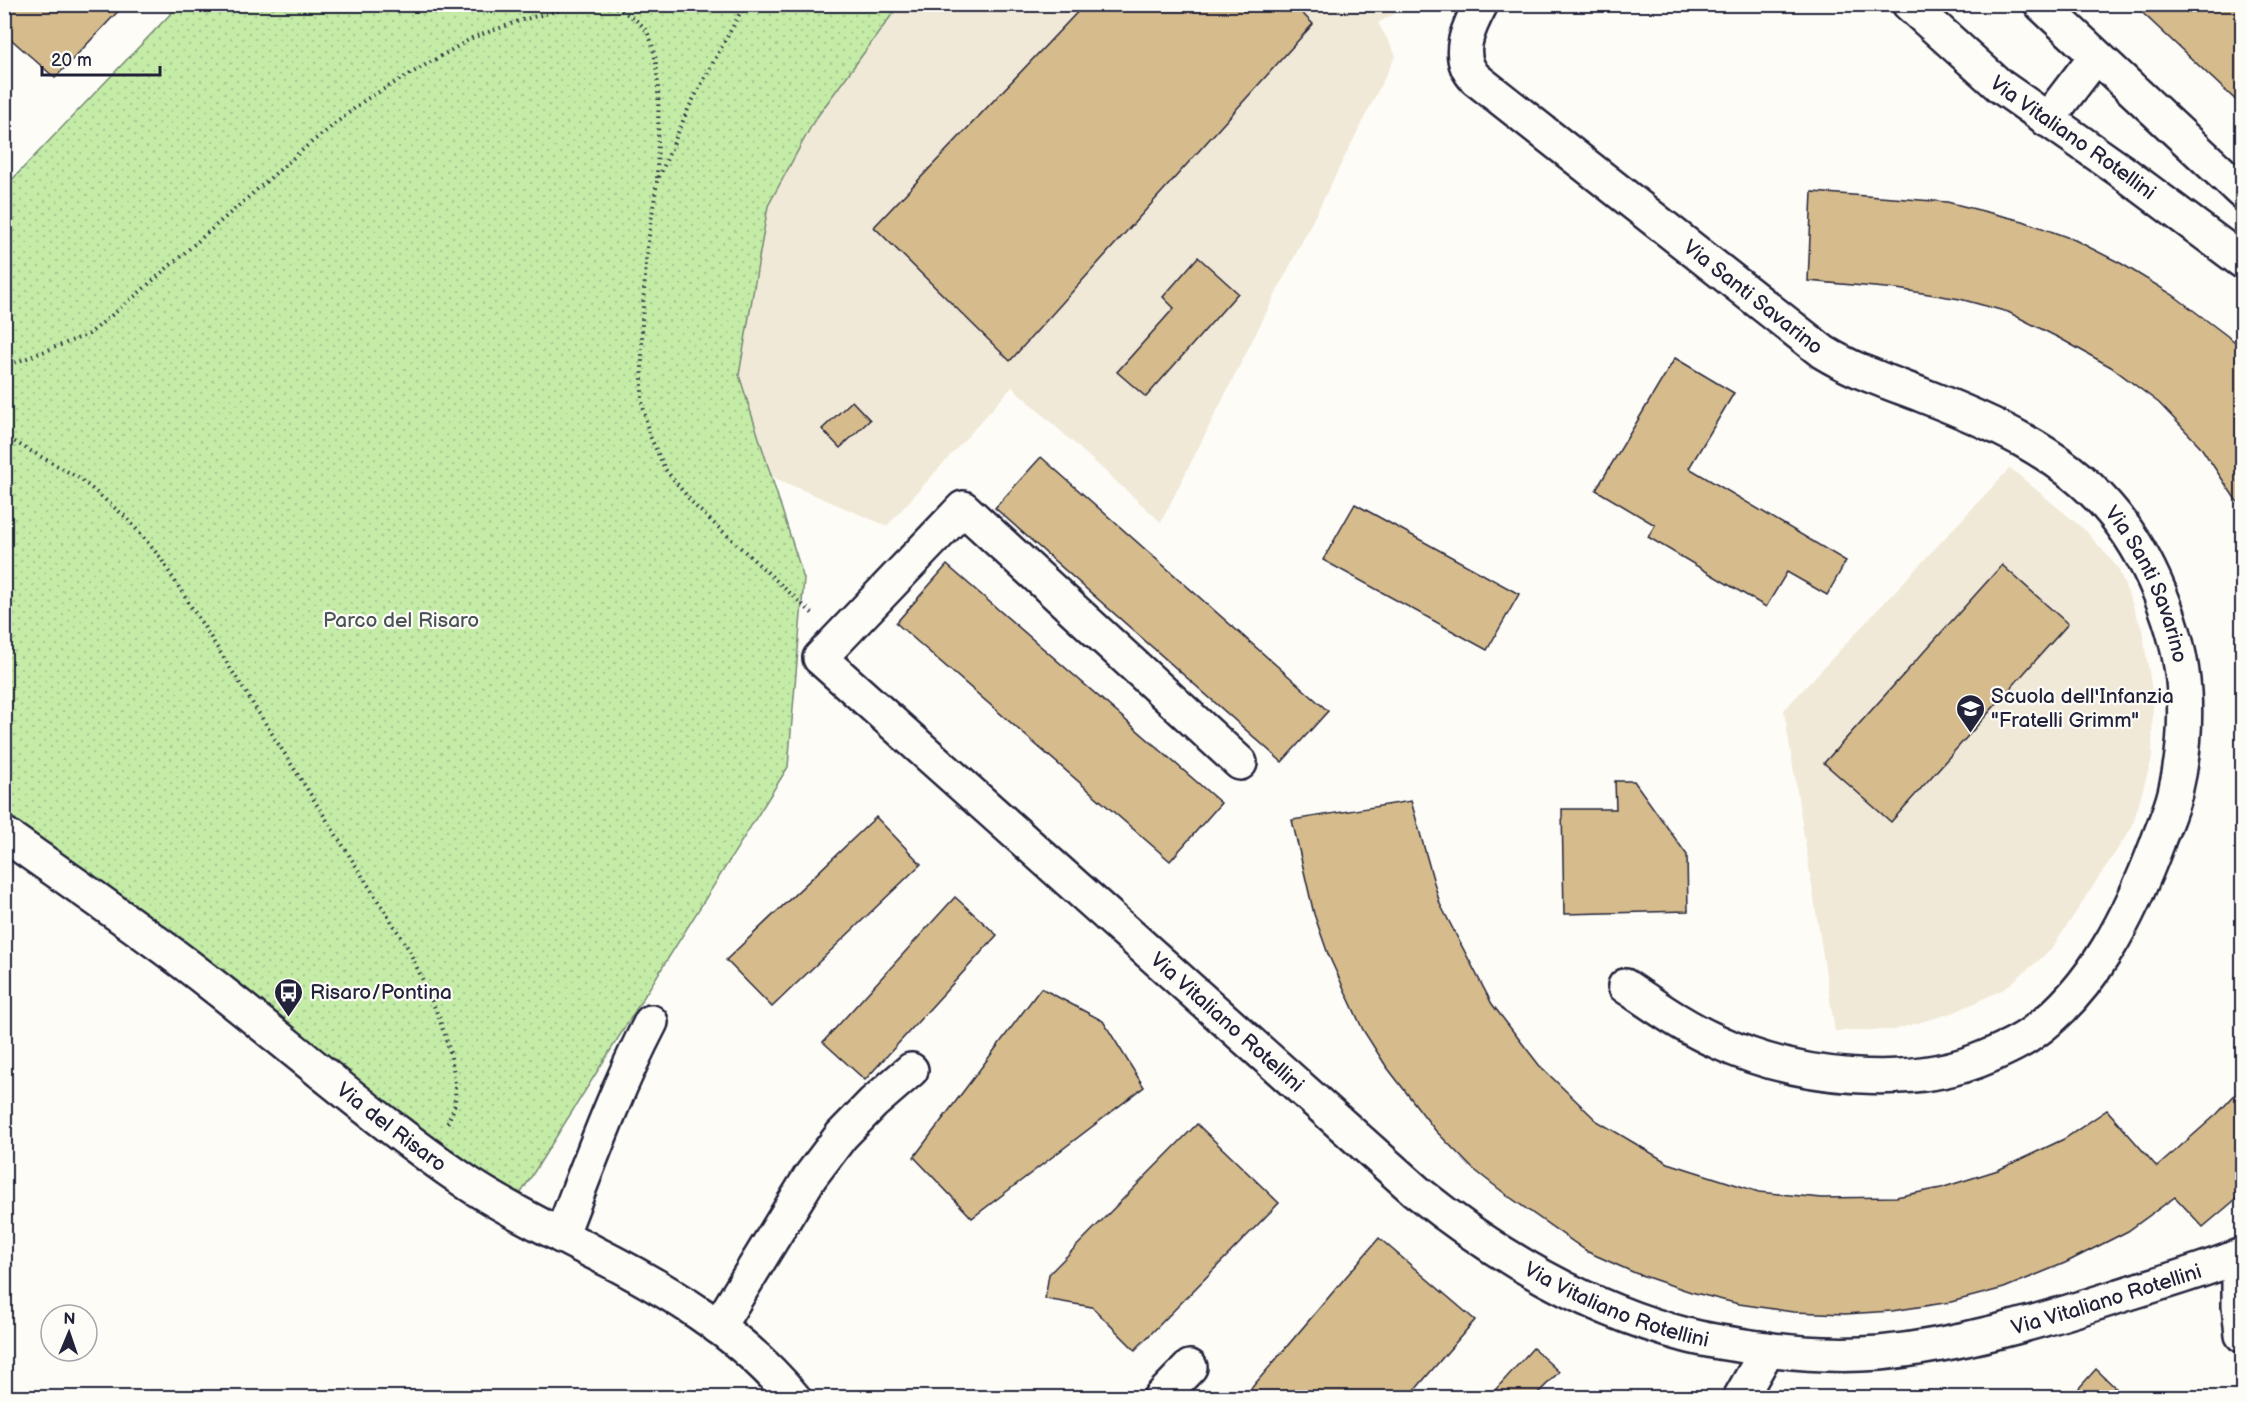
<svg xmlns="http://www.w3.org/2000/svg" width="2247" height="1402" viewBox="0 0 2247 1402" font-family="'Balsamiq Sans',sans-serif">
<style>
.built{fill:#f1e9d7}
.park{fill:url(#park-dots);stroke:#738771;stroke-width:1.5}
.building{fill:#d6bc8c;stroke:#22223b;stroke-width:1.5}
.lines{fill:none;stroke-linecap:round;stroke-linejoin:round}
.minor-casing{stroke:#22223b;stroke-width:38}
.path{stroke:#22223b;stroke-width:4;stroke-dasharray:1.5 4.5;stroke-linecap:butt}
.minor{stroke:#fdfcf7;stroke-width:33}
.labels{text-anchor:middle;stroke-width:4.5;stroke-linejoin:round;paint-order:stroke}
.street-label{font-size:21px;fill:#22223b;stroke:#fdfcf7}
.park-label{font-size:21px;fill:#4a5456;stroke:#fdfcf7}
.poi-label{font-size:21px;fill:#22223b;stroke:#fdfcf7;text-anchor:start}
</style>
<defs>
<pattern id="park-dots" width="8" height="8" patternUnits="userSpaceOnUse" patternTransform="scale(1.5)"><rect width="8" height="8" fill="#c4eca7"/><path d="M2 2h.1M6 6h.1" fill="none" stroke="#a8ca91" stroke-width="1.8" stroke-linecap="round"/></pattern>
</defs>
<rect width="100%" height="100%" fill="#fdfcf7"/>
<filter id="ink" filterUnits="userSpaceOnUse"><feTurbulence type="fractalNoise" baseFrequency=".0167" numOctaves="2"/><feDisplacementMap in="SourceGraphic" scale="12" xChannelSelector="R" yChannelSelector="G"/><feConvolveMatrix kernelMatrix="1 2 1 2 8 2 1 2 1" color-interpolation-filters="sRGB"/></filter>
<g filter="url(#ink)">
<g class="built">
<path d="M899,5H1410L1378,23L1396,55L1161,522L1012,387L887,526L772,477L739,375L768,206L814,121Z"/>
<path d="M2010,468L2086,531L2118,568L2142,629L2153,697L2152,758L2132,827L2051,950L2004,989L1955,1012L1894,1030L1835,1031L1784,710Z"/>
</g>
<path class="park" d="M179,5H899L814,121L768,206L739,375L804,579L788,767L511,1209L5,813L4,188Z"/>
<g class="building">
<path d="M4,4H125L55,78L4,33Z"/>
<path d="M1085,4H1293L1313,24L1010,361L874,227Z"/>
<path d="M2133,4H2242V106Z"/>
<path d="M1812,192L1947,202L2023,221L2075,240L2122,264L2173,295L2242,347V509L2200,446L2159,403L2111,367L2061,339L2008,312L1960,299L1897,289L1808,281Z"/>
<path d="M1198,257L1238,293L1146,397L1117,372L1174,308L1163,297Z"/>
<path d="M1675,358L1734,393L1689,468L1846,561L1827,595L1787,572L1766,607L1648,537L1655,525L1596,490Z"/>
<path d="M852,401L870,420L840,448L822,429Z"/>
<path d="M1041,457L1328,711L1282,762L995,508Z"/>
<path d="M1355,504L1519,594L1487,650L1323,560Z"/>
<path d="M947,565L1221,803L1170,861L896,623Z"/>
<path d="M2002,565L2068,624L1891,822L1824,763Z"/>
<path d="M1615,781H1634L1687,855L1688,911L1564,914L1562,809H1616Z"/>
<path d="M1411,801L1440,904L1492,1004L1539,1065L1597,1121L1668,1163L1759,1192L1822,1198L1896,1197L1941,1188L1998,1170L2064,1139L2107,1110L2157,1167L2217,1114L2242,1087V1194L2203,1227L2175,1197L2128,1231L2065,1263L2004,1288L1951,1302L1892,1311L1845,1314L1793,1312L1739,1304L1691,1292L1635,1273L1588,1252L1508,1196L1472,1168L1435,1130L1386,1066L1363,1030L1328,954L1314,914L1292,820Z"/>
<path d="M876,817L921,864L772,1007L726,960Z"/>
<path d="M955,897L997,935L865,1080L823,1042Z"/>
<path d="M1041,988L1103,1021L1144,1087L972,1218L914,1157Z"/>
<path d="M1197,1124L1279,1203L1135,1350L1092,1307L1045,1299L1049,1274Z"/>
<path d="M1379,1238L1475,1320L1408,1398H1243Z"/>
<path d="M1533,1348L1559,1372L1537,1394L1541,1398H1488Z"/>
<path d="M2096,1369L2126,1398H2070Z"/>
</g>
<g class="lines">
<defs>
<g id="minor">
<path id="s1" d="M1481,4C1468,28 1454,57 1476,79L1823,352C1854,371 1888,382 1922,395C1989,421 2059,451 2107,506C2149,553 2180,629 2184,692C2186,725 2183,760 2175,793C2171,810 2163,827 2157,844C2131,913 2093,991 2031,1034C2019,1043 2003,1050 1989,1056C1910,1091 1795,1078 1718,1042C1684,1027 1655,1006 1625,986"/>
<path id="s2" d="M1909,4L2000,86L2120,170L2242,261"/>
<path d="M2041,4L2242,192"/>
<path d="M2047,120L2096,56"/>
<path id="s3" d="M1240,763L963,508L820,658L1416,1191C1494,1254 1587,1309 1686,1335C1712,1342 1739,1345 1766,1349C1803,1354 1842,1356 1880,1353C1959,1345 2038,1322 2113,1298C2156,1284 2201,1272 2242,1255"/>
<path id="s4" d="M4,834C73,883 144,931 210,983C296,1050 379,1123 469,1184C508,1210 551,1230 593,1252C666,1289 741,1333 794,1398"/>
<path d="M561,1236C589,1164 615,1091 651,1022"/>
<path d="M2239,1257V1306L2242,1335"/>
<path d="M718,1327L810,1177L841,1136L873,1103L911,1070"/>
<path d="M1160,1398L1190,1367"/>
<path d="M1740,1398L1768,1349"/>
</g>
</defs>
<use href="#minor" class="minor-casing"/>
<g class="path">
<path d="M611,4C623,12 640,20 647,32C664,61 657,143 657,178"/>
<path d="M745,4L689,107L657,182L647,249L642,320V402L649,434L665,469L695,506L813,614"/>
<path d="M4,367L89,334L134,297L307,146L365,100L472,38L522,20L583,4"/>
<path d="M4,436L79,478L127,518L159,556L408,948C429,995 458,1048 455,1102C454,1110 450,1117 447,1124"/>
</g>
<use href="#minor" class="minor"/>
</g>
</g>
<defs>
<symbol id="school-pin" viewBox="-11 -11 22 30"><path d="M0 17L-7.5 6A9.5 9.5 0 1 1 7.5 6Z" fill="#22223b" stroke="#fdfcf7"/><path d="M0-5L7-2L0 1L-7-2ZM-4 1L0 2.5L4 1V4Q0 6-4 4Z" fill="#fff"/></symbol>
<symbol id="bus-pin" viewBox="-11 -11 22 30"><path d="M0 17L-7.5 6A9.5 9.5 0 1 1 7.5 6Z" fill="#22223b" stroke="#fdfcf7"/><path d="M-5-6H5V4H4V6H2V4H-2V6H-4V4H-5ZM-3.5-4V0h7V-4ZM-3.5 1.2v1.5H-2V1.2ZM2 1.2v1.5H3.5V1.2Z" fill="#fff"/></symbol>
</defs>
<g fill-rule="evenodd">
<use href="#school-pin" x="1954" y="692" width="33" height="45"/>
<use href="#bus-pin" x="272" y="976" width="33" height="45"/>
</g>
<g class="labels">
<g class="street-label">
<text dy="7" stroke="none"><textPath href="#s2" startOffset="212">Via Vitaliano Rotellini</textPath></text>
<text dy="7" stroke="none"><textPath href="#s1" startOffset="434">Via Santi Savarino</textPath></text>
<text dy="7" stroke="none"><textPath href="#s1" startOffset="938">Via Santi Savarino</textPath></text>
<text dy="7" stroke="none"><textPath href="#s3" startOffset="1130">Via Vitaliano Rotellini</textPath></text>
<text dy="7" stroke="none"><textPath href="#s4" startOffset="486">Via del Risaro</textPath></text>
<text dy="7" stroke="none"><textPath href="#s3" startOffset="2120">Via Vitaliano Rotellini</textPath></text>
<text dy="7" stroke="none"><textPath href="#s3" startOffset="1616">Via Vitaliano Rotellini</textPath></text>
</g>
<g class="park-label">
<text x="401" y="627">Parco del Risaro</text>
</g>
<g class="poi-label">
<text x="1991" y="703">Scuola dell'Infanzia<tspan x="1991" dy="24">"Fratelli Grimm"</tspan></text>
<text x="310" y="999">Risaro/Pontina</text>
</g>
</g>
<rect width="2247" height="1402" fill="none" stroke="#fdfcf7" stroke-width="24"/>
<rect x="12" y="12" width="2223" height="1378" fill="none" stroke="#22223b" stroke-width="2" filter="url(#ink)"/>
<g transform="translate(69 1333) rotate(2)"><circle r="28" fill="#fdfcf7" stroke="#a5a5ac" stroke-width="1.5"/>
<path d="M0-4.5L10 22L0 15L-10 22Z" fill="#22223b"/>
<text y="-9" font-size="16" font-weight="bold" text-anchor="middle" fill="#22223b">N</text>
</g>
<path d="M42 66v9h118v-9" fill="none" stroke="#22223b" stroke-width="3"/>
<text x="51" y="66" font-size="18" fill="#22223b" stroke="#fdfcf7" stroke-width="4.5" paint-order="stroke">20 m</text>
</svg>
